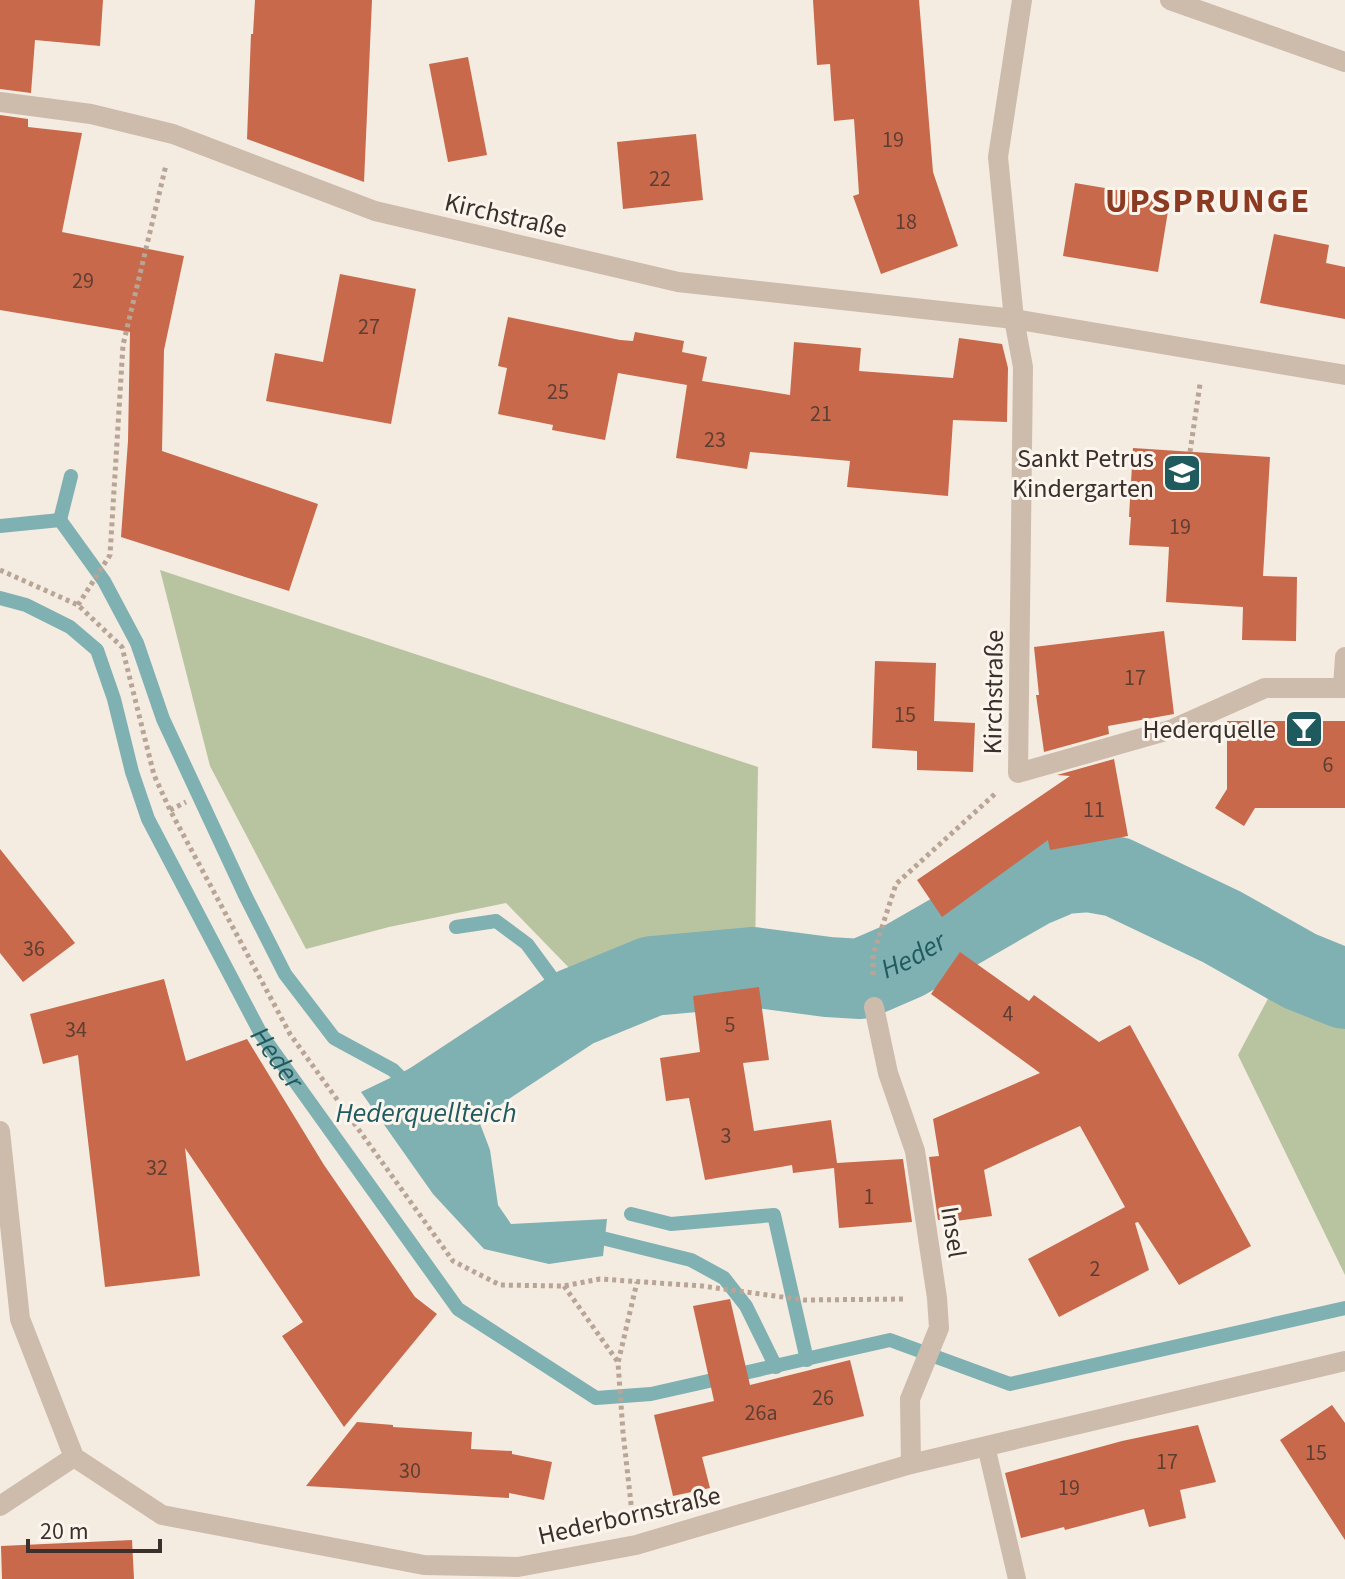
<svg xmlns="http://www.w3.org/2000/svg" width="1345" height="1579" viewBox="0 0 1345 1579" font-family="'Source Sans 3',sans-serif">
<style>
.green{fill:#b8c4a0}
.water{fill:#7fb0b2}
.lines{fill:none;stroke-linecap:round;stroke-linejoin:round}
.stream{stroke:#7fb0b2;stroke-width:14}
.river{stroke:#7fb0b2;stroke-width:80}
.building{fill:#c8694b}
.path{stroke:#b9a596;stroke-width:5;stroke-dasharray:4 4;stroke-linecap:butt}
.lane{stroke:#cdbbac;stroke-width:18}
.street{stroke:#cdbbac;stroke-width:20}
.labels{text-anchor:middle;stroke-width:6;stroke-linejoin:round;paint-order:stroke}
.number-label{font-size:22px;fill:#5e3e33}
.street-label{font-size:26px;fill:#3b302b;stroke:#fbf5ee}
.poi-label{font-size:26px;fill:#3b302b;stroke:#fbf5ee;text-anchor:end}
.water-label{font-size:28px;font-style:italic;fill:#1f5a5e;stroke:#fbf5ee}
.district-label{font-size:34px;font-weight:bold;letter-spacing:2px;fill:#8c3b22;stroke:#fbf5ee}
</style>
<rect width="100%" height="100%" fill="#f4ebe1"/>
<g class="green">
<path d="M160,570L758,767L755,953L656,967L576,975L506,903L389,927L306,949L210,766Z"/>
<path d="M1279,978L1345,1011V1275L1238,1055Z"/>
</g>
<path class="water" d="M438,1055L476,1113L490,1150L498,1205L511,1224L607,1219L603,1256L549,1264L484,1249L433,1194L361,1092Z"/>
<g class="lines">
<g class="stream">
<path d="M60,520L71,476"/>
<path d="M0,526L60,520L104,581L137,643L163,719L245,895L285,974L334,1038L393,1070L409,1086"/>
<path id="s1" d="M0,598L26,605L70,627L97,650L114,699L132,772L148,819L261,1034L458,1309L596,1398L651,1394L890,1340L1010,1384L1345,1308"/>
<path d="M456,927L496,921L527,944L574,1008"/>
<path d="M631,1214L671,1224L774,1215L807,1360"/>
<path d="M587,1238L598,1237L691,1260L724,1278L746,1306L776,1367"/>
</g>
<path class="river" id="s2" d="M427,1105L574,1008L652,976L752,967L828,977L861,979L905,960L1032,887L1063,874L1089,872L1117,877L1222,927L1300,971L1345,989"/>
</g>
<g class="building">
<path d="M0,0H103L100,46L35,40L31,93L0,89Z"/>
<path d="M255,0H372L364,182L247,139L251,34H253Z"/>
<path d="M813,0H919L933,172L958,246L881,274L853,196L859,194L854,119L834,121L830,64L817,65Z"/>
<path d="M468,57L487,155L448,162L429,64Z"/>
<path d="M0,115L28,119V127L82,133L62,232L184,256L164,350L162,451L318,504L289,591L121,537L128,441L130,332L0,310Z"/>
<path d="M696,134L703,200L623,209L617,142Z"/>
<path d="M1075,183L1170,199L1158,272L1063,256Z"/>
<path d="M1274,234L1329,245L1326,263L1345,267V319L1260,303Z"/>
<path d="M340,274L416,289L391,424L266,401L275,353L323,362Z"/>
<path d="M508,317L620,340L633,341L635,332L684,341L682,352L707,357L702,381L790,395L794,342L861,348L859,371L953,378L959,338L1002,344L1008,368L1007,422L953,420L948,496L847,487L850,461L750,452L747,469L676,458L687,385L618,373L605,440L552,430L553,425L498,414L507,368L498,366Z"/>
<path d="M1133,448L1270,457L1263,576L1297,577L1296,641L1242,640L1243,607L1166,602L1169,547L1129,545L1131,517H1129Z"/>
<path d="M1164,631L1174,714L1108,726L1109,734L1044,752L1036,695H1039L1034,647Z"/>
<path d="M875,661L936,663L934,721L975,723L973,772L917,770V751L872,748Z"/>
<path d="M1227,721H1345V808H1255L1244,826L1215,808L1227,789Z"/>
<path d="M1114,759L1128,836L1050,850L1048,840L942,917L917,880L1070,776L1057,775Z"/>
<path d="M0,849L75,943L23,982L0,953Z"/>
<path d="M960,952L1029,1001L1034,995L1099,1042L1130,1025L1251,1246L1179,1285L1138,1222L1135,1223L1149,1270L1059,1317L1028,1259L1125,1207L1080,1126L984,1170L992,1216L949,1222L948,1219L938,1220L929,1157L939,1156L933,1119L1040,1073L931,994Z"/>
<path d="M164,979L186,1061L247,1039L324,1165L415,1297L437,1314L344,1427L282,1336L303,1322L185,1148L200,1276L105,1287L78,1055L43,1064L30,1014Z"/>
<path d="M759,987L769,1060L743,1063L754,1131L831,1120L837,1163L903,1159L912,1222L839,1228L834,1168L793,1173L792,1165L705,1180L689,1098L666,1101L660,1058L700,1052L693,996Z"/>
<path d="M730,1299L750,1385L850,1360L864,1416L702,1457L710,1488L673,1496L654,1415L714,1401L693,1306Z"/>
<path d="M1332,1405L1345,1423V1540L1280,1440Z"/>
<path d="M357,1422L393,1425V1427L472,1432L471,1449L512,1451V1454L552,1462L544,1500L509,1493V1498L306,1486Z"/>
<path d="M1198,1425L1216,1482L1180,1490L1186,1518L1149,1527L1144,1509L1065,1530L1064,1527L1021,1538L1005,1473L1122,1441Z"/>
<path d="M132,1540L134,1579H2L1,1546Z"/>
</g>
<g class="lines">
<g class="path">
<path d="M1190,452L1200,384"/>
<path d="M0,570L78,605L122,647L154,775L170,810L290,1034L453,1261L500,1285L564,1286L600,1279L702,1286L804,1300L906,1299"/>
<path d="M78,605L110,555L123,345L166,165"/>
<path d="M170,810L186,802"/>
<path d="M873,975V955L896,884L996,793"/>
<path d="M564,1286L618,1362"/>
<path d="M632,1513L623,1432L618,1363L637,1282"/>
</g>
<path class="lane" d="M986,1446L1017,1579"/>
<g class="street">
<path d="M1022,0L998,157L1014,319L1023,367L1018,773L1173,729L1265,688H1345"/>
<path d="M1170,0L1345,62"/>
<path d="M0,102L91,114L173,134L375,211L678,282L1014,319L1345,375"/>
<path d="M1343,687L1345,657"/>
<path d="M874,1007L888,1073L915,1151L937,1298L939,1328L910,1399L911,1464"/>
<path d="M0,1131L20,1319L74,1457L162,1515L424,1565L518,1567L636,1545L911,1464L1345,1361"/>
<path d="M0,1506L74,1457"/>
</g>
</g>
<defs>
<symbol id="school-square" viewBox="-11 -11 22 22"><rect x="-9" y="-9" width="18" height="18" rx="4" fill="#1f5a5e" stroke="#fbf5ee"/><path d="M0-5L7-2L0 1L-7-2ZM-4 1L0 2.5L4 1V4Q0 6-4 4Z" fill="#fff"/></symbol>
<symbol id="bar-square" viewBox="-11 -11 22 22"><rect x="-9" y="-9" width="18" height="18" rx="4" fill="#1f5a5e" stroke="#fbf5ee"/><path d="M-6-5H6L.8 .8V4.5H3.5V6h-7V4.5H-.8V.8Z" fill="#fff"/></symbol>
</defs>
<g fill-rule="evenodd">
<use href="#school-square" x="1160" y="451" width="44" height="44"/>
<use href="#bar-square" x="1282" y="707" width="44" height="44"/>
</g>
<g class="labels">
<g class="number-label">
<text x="893" y="147">19</text>
<text x="660" y="186">22</text>
<text x="906" y="229">18</text>
<text x="83" y="288">29</text>
<text x="369" y="334">27</text>
<text x="558" y="399">25</text>
<text x="821" y="421">21</text>
<text x="715" y="447">23</text>
<text x="1180" y="534">19</text>
<text x="1135" y="685">17</text>
<text x="905" y="722">15</text>
<text x="1328" y="772">6</text>
<text x="1094" y="817">11</text>
<text x="34" y="956">36</text>
<text x="1008" y="1021">4</text>
<text x="730" y="1032">5</text>
<text x="76" y="1037">34</text>
<text x="726" y="1143">3</text>
<text x="157" y="1175">32</text>
<text x="869" y="1204">1</text>
<text x="1095" y="1276">2</text>
<text x="823" y="1405">26</text>
<text x="761" y="1420">26a</text>
<text x="1316" y="1460">15</text>
<text x="1167" y="1469">17</text>
<text x="410" y="1478">30</text>
<text x="1069" y="1495">19</text>
</g>
<g class="street-label">
<text transform="translate(506 215) rotate(13)" y="9">Kirchstraße</text>
<text transform="translate(993 692) rotate(-89)" y="9">Kirchstraße</text>
<text transform="translate(954 1232) rotate(81)" y="9">Insel</text>
<text transform="translate(629 1515) rotate(-13)" y="9">Hederbornstraße</text>
</g>
<g class="poi-label">
<text x="1154" y="467">Sankt Petrus<tspan x="1154" dy="30">Kindergarten</tspan></text>
<text x="1276" y="738">Hederquelle</text>
</g>
<g class="water-label">
<text dy="10" stroke="none"><textPath href="#s2" startOffset="528">Heder</textPath></text>
<text dy="10" stroke="none"><textPath href="#s1" startOffset="560">Heder</textPath></text>
<text x="426" y="1122">Hederquellteich</text>
</g>
<g class="district-label">
<text x="1208" y="212">UPSPRUNGE</text>
</g>
</g>
<path d="M28 1539v12h132v-12" fill="none" stroke="#3b302b" stroke-width="4"/>
<text x="40" y="1539" font-size="24" fill="#3b302b" stroke="#fbf5ee" stroke-width="6" paint-order="stroke">20 m</text>
</svg>
